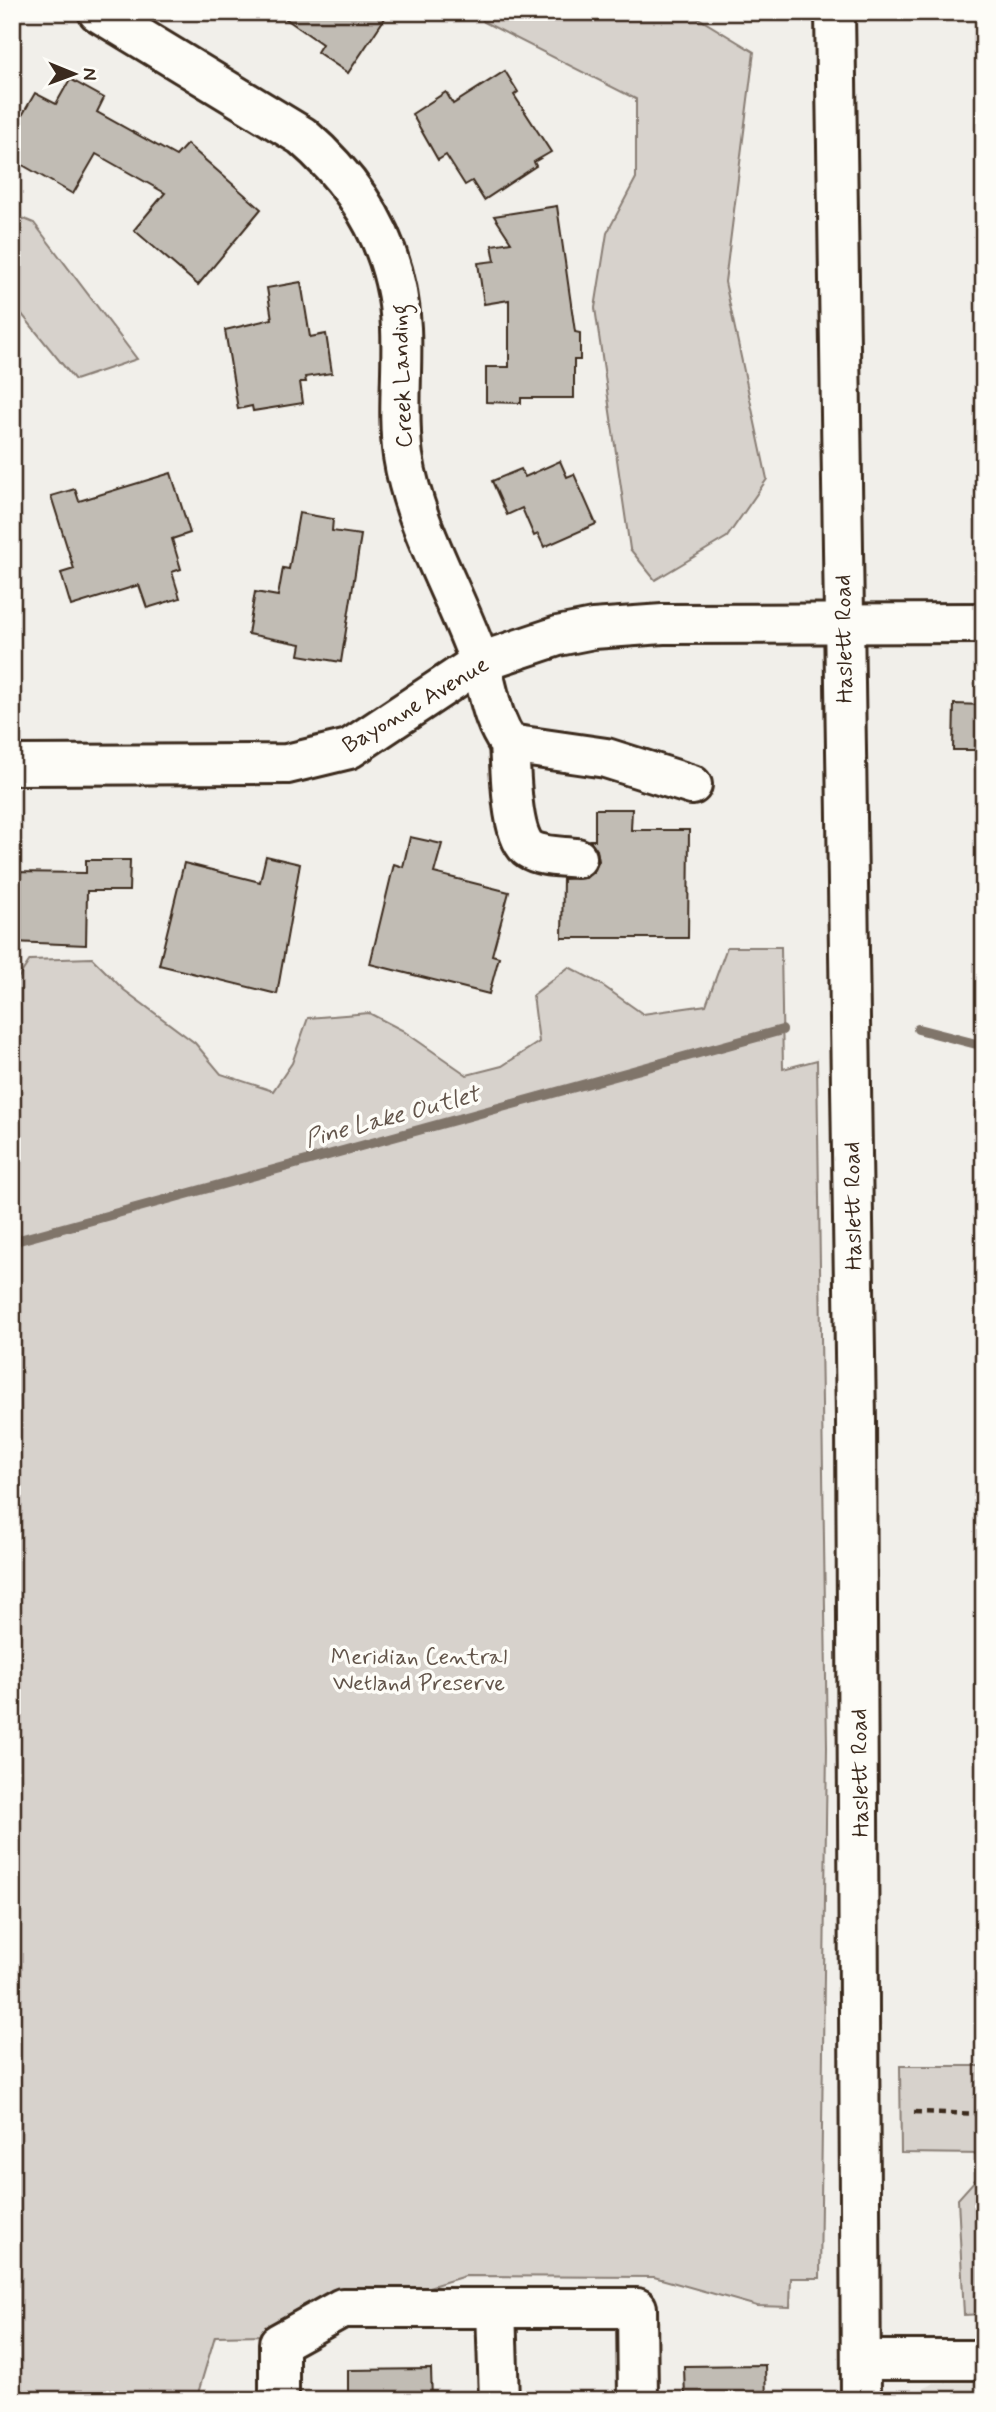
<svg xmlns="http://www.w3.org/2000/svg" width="996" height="2412" viewBox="0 0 996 2412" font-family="Mynerve,sans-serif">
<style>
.built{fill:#e3e0da}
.green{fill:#d7d2cc;stroke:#897e75;stroke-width:2}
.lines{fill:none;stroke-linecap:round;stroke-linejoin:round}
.stream{stroke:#80746b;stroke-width:10}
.building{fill:#c1bcb4;stroke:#3b2a1e;stroke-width:2}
.minor-casing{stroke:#3b2a1e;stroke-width:44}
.major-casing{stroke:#3b2a1e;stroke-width:44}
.path{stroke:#3b2a1e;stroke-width:4.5;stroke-dasharray:7 5;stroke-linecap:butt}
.minor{stroke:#fdfcf7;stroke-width:38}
.major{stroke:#fdfcf7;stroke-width:38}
.labels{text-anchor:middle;stroke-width:7;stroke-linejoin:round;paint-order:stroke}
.street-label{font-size:23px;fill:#3b2a1e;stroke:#fdfcf7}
.park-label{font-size:23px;fill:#62544a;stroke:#fdfcf7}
.water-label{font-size:24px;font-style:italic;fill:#63554b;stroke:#fdfcf7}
</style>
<rect width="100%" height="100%" fill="#f1efea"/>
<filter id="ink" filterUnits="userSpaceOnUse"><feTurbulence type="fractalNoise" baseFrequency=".0143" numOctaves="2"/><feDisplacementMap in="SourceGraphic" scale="14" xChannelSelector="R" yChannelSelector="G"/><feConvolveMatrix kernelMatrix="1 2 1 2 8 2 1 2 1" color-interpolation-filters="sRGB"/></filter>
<g filter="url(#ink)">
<path class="built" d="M984,2382V2400H910L918,2391L934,2383Z"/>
<g class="green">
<path d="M477,12H662L698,18L754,52L725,282L767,479L727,537L655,580L630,549L595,308L607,233L636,178V99L484,22Z"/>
<path d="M12,214L34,223L137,359L75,380L12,302Z"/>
<path d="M727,947H781L783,1069L817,1060L827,1747L820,2278H791L790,2307L757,2306L654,2277L465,2276L269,2335L215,2336L196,2400H12V981H16L30,960L92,958L124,990L195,1043L221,1074L273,1091L292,1063L308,1018L369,1013L402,1030L467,1075L502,1066L539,1042L533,995L569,967L599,983L643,1014L706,1005Z"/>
<path d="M900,2066H984V2154L901,2153Z"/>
<path d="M984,2170V2314L964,2315L958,2199Z"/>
</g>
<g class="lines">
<g class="stream">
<path d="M918,1029L984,1046"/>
<path d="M12,1242L782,1030"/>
</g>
</g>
<g class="building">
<path d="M276,12H389L348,73L317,52L322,44Z"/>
<path d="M505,71L518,92L514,95L551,152L534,162L536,166L484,200L472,181L465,185L446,155L438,160L412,114L446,92L453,104Z"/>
<path d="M70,79L104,98L97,112L176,156L187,144L261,209L198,285L134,230L165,193L96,154L73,194L12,159V133L35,93L56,104Z"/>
<path d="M557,206L575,332L580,333V360H574V398H521V403L486,402V367H509V300L484,304L478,263L495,261L492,245L511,242L494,216Z"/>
<path d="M301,282L310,337L326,334L332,373L305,377L306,382H300L303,403L253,411L252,406L238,409L225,330L272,319L267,288Z"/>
<path d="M560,461L567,477L574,474L596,524L544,547L538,534L534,536L522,508L507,515L492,481L521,469L525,477Z"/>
<path d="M171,473L190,533L172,539L181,569L172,572L180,598L147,608L139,585L71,606L61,573L74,569L51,496L75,489L79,501Z"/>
<path d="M299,513L333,519L332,531L361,535L341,662L299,655L301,644L248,634L255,592L278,596L283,568L289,569Z"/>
<path d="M954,704L984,705V750H953Z"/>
<path d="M595,809H632L631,830H689L688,938H562L563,879L586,878L595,870L599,861L597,850L590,840H595Z"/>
<path d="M410,837L442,844L434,873L509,892L492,955L499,957L489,994L370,964L394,864L403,867Z"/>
<path d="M266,856L300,864L277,994L159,965L184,863L260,882Z"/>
<path d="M86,860H130L129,891H87L86,945L12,942V872L86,873Z"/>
<path d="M765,2365L766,2400H685L684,2366Z"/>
<path d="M431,2369L432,2400H348V2370Z"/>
</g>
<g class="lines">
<defs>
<g id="minor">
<path d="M98,12L302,136C361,187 398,249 401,328C403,371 397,413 403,456C414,527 455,592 479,660C490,691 489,715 509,744L606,758L692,785"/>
<path d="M509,744C511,767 510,837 529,849C541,857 562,856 577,858"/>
<path d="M12,765L287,764L349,749L480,662L558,636L593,629L663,624L984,623"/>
<path d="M496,2309L499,2400"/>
<path d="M861,2360H984"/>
<path d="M279,2400V2343L342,2308H637L638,2400"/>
</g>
<path id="major" d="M835,12L856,1421L861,2400"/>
</defs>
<use href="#minor" class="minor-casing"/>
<use href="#major" class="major-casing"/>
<path class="path" d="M914,2112L984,2114"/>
<use href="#minor" class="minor"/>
<use href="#major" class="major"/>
</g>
</g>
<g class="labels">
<g class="street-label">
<text transform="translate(401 376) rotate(-92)" y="8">Creek Landing</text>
<text transform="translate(843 639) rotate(-91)" y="8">Haslett Road</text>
<text transform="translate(415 704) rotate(-31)" y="8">Bayonne Avenue</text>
<text transform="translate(852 1206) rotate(-91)" y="8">Haslett Road</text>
<text transform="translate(859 1773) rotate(-91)" y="8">Haslett Road</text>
</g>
<g class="park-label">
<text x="419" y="1664">Meridian Central<tspan x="419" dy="26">Wetland Preserve</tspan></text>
</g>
<g class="water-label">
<text transform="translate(392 1116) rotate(-15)" y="8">Pine Lake Outlet</text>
</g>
</g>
<rect width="996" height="2412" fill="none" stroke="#fdfcf7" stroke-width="42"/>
<rect x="21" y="21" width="954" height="2370" fill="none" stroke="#3b2a1e" stroke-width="2.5" filter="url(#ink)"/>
<g transform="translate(74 74) rotate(91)" stroke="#fdfcf7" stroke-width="5" paint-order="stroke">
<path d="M0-5L12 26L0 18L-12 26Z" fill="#3b2a1e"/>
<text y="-10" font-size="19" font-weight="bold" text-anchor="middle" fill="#3b2a1e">N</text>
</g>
</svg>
